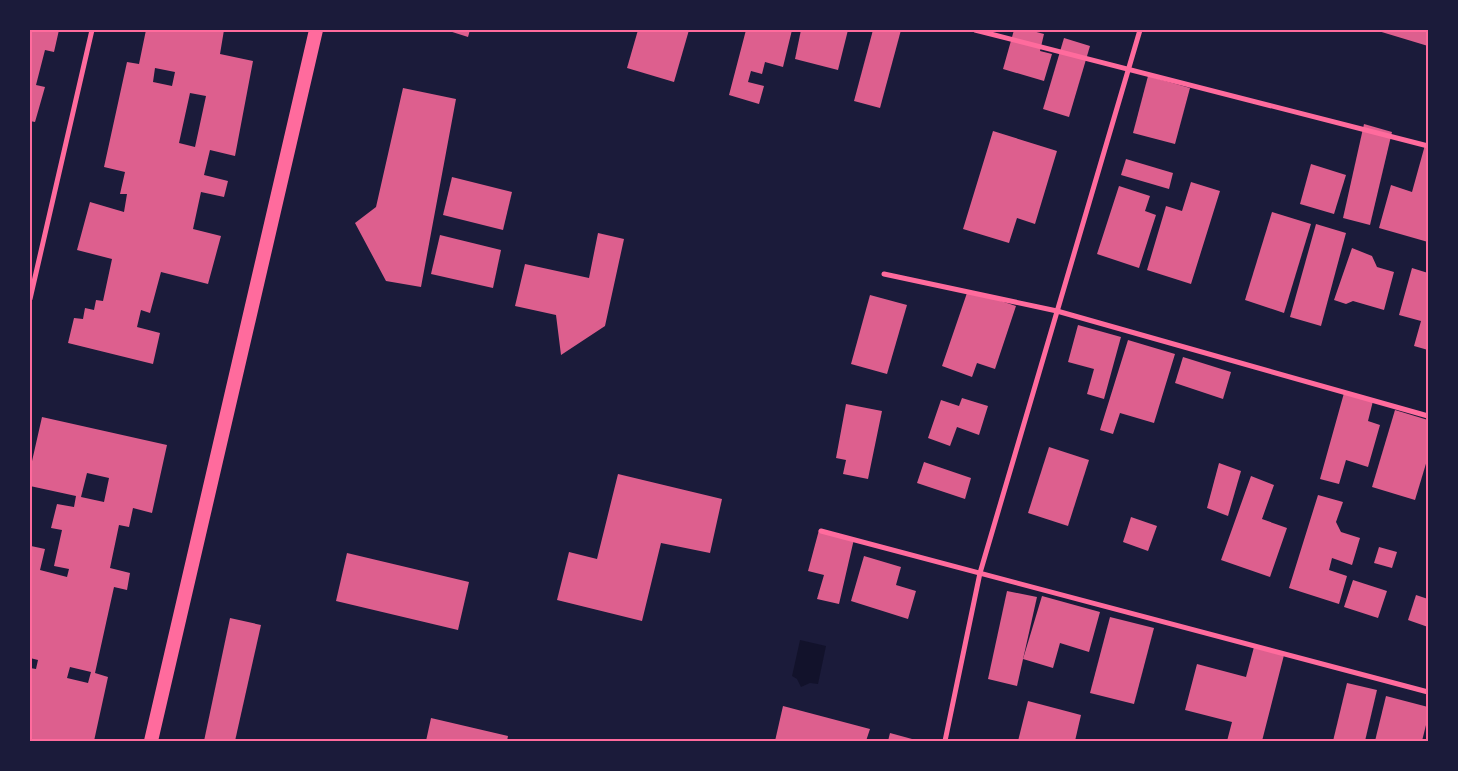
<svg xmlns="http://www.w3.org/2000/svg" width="1458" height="771" viewBox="0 0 1458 771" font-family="'Work Sans',sans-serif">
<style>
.water{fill:#12122b}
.building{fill:#dd5f8e;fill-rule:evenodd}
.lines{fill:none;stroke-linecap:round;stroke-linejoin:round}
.minor{stroke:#ff6b9d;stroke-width:5}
.trunk{stroke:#ff6b9d;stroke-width:14}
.neatline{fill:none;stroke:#ff6b9d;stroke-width:2}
</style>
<rect width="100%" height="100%" fill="#1b1b3a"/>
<path class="water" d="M800,640L826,646L818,684L810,683L801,687L797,679L792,676Z"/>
<g class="building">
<path d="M30,30H59L54,52L45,50L36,85L45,87L35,122L30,121Z"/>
<path d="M146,30H224L220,54L253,61L235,156L210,150L204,175L228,181L224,197L201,192L193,229L221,236L208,284L161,272L150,313L141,310L137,327L160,333L153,364L68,343L74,318L83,319L85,308L94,310L96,300L103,301L112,259L77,250L90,202L124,212L127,194H120L125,172L104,167L127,62L139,64ZM155,68L175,72L172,86L153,82ZM190,93L206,96L195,147L179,143Z"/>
<path d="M446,30H470L468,37Z"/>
<path d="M638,30H689L674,82L627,68Z"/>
<path d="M746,30H792L783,67L765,62L762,74L751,71L748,82L764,86L759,104L729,95Z"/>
<path d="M801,30H848L838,70L795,59Z"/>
<path d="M873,30H901L880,108L854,101Z"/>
<path d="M1014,30H1029L1044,34L1040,51L1052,54L1044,81L1003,69Z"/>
<path d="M1375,30H1428V46Z"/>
<path d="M1064,38L1090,46L1069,117L1043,109Z"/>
<path d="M1148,76L1190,88L1175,144L1133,133Z"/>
<path d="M403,88L456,99L421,287L386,281L355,223L376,207Z"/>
<path d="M1364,124L1392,132L1370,225L1343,218Z"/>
<path d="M993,131L1057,151L1035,224L1017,218L1009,243L963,229Z"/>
<path d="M1425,145L1428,146V242L1379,228L1391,185L1412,192Z"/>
<path d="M1126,159L1173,173L1169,189L1121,175Z"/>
<path d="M1311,164L1346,175L1334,214L1300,204Z"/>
<path d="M452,177L512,192L503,230L443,215Z"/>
<path d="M1191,182L1220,191L1191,284L1147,270L1166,206L1182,211Z"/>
<path d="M1119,186L1150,196L1145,211L1156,215L1139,268L1097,254Z"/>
<path d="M1272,212L1311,224L1284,313L1245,300Z"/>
<path d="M1316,224L1346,233L1321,326L1290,317Z"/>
<path d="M598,233L624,239L605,326L561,355L556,315L515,306L525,264L589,278Z"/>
<path d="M440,235L501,250L493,288L431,274Z"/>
<path d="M1352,248L1372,256L1377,267L1394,272L1384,310L1353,301L1346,304L1334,300Z"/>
<path d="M1412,268L1428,273V350L1414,346L1421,321L1399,315Z"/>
<path d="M968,290L1016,306L995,369L977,363L972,377L942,366Z"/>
<path d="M870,295L907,305L887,374L851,364Z"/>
<path d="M1078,325L1121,337L1104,399L1087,394L1094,369L1068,362Z"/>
<path d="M1128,340L1175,354L1154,423L1120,413L1113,434L1100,430Z"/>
<path d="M1183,357L1231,372L1223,399L1175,383Z"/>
<path d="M1344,393L1373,401L1368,421L1380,425L1368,467L1346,460L1339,484L1320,479Z"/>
<path d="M962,398L988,406L979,435L957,427L950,446L928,438L941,400L959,406Z"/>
<path d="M846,404L882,411L868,479L843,474L846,460L836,458Z"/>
<path d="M1395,410L1428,420V457L1415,500L1372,487Z"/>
<path d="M42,417L167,445L152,513L133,508L129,527L119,525L110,568L130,573L127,590L114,587L95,673L108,677L94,741H30V668L36,669L38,660L30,658V549L31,546L45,549L40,570L67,577L69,569L54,566L62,530L51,528L57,504L74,507L76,496L30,486V470ZM87,473L109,478L104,502L81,497ZM70,667L91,672L88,683L67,678Z"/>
<path d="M1049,447L1089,460L1068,526L1028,513Z"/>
<path d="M924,462L971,478L965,499L917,483Z"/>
<path d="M1219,463L1241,471L1228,516L1207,508Z"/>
<path d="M618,474L722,499L710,553L661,543L642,621L557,600L569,552L597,559Z"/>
<path d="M1251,476L1274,485L1262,519L1287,528L1270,577L1221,560Z"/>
<path d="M1318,495L1343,502L1336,522L1341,532L1360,538L1352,565L1332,558L1329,570L1347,576L1339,604L1289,588Z"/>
<path d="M1131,517L1157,526L1148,551L1123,542Z"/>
<path d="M819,530L854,539L839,604L817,599L824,575L808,571Z"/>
<path d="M1379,547L1397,552L1392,568L1374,563Z"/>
<path d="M347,553L469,582L458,630L336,601Z"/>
<path d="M864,556L901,567L896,585L916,591L908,619L851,601Z"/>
<path d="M1353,580L1387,591L1378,618L1344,607Z"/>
<path d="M1007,591L1037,597L1017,686L988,679Z"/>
<path d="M1416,595L1428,599V627L1408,620Z"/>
<path d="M1042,596L1100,612L1089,652L1060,643L1053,668L1023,659Z"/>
<path d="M1110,617L1154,628L1134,704L1090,693Z"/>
<path d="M230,618L261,625L235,741H204Z"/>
<path d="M1254,647L1284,655L1262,741H1227L1232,722L1185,710L1197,664L1246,677Z"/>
<path d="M1347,683L1377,690L1365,741H1333Z"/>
<path d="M1386,696L1428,707V717L1422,741H1375Z"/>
<path d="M1028,701L1081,715L1075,741H1018Z"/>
<path d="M783,706L870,729L866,741H775Z"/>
<path d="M431,718L508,736L507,741H426Z"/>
<path d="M890,733L912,739V741H888Z"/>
</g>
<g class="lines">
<g class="minor">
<path d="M975,30L1428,146"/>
<path d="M884,274L1057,311L1428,416"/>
<path d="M30,299L92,30"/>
<path d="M821,531L1428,692"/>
<path d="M945,741L980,573L1140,30"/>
</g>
<path class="trunk" d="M151,741L316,30"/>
</g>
<rect width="1458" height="771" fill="none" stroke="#1b1b3a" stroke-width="62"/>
<rect x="31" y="31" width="1396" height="709" class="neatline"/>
</svg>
